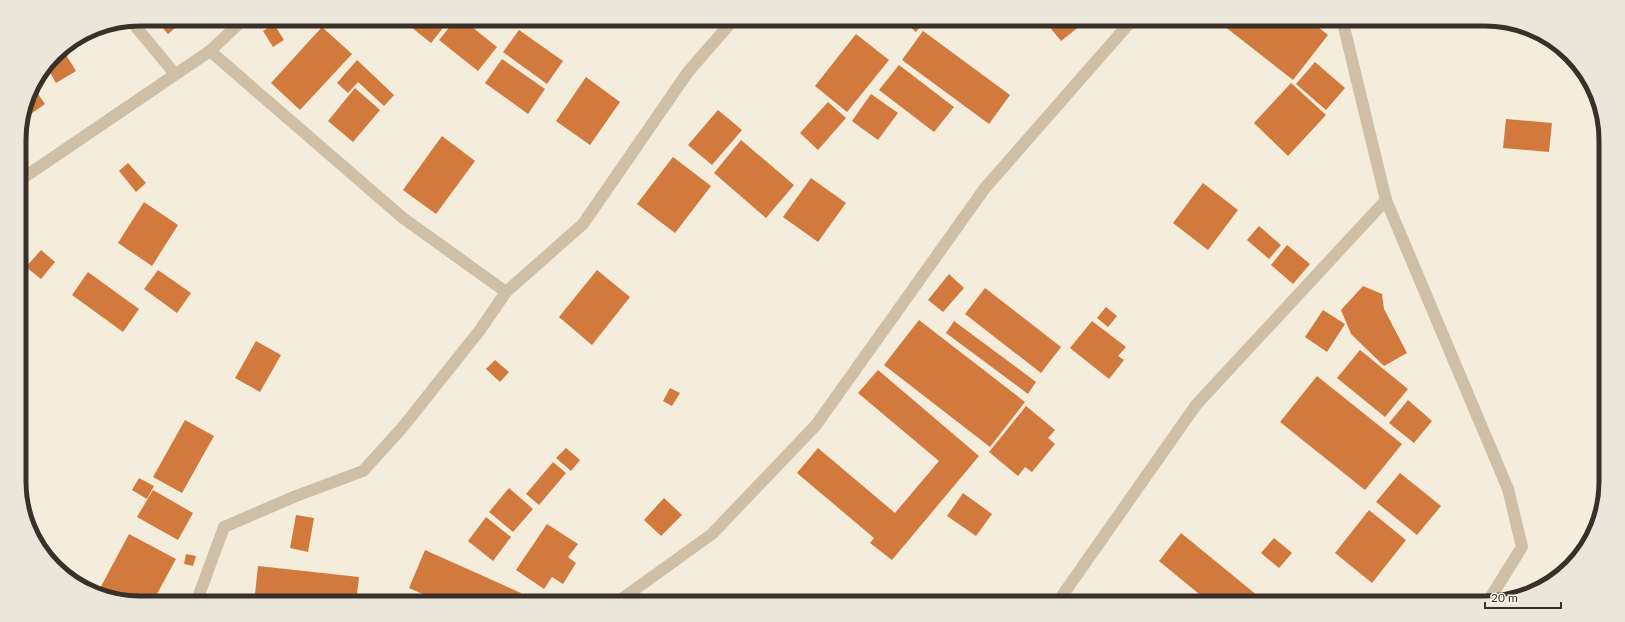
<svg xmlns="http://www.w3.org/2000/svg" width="1625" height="622" viewBox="0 0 1625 622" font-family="Lato,sans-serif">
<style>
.building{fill:#d27a3d}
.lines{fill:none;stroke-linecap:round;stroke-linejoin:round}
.minor{stroke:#cebfa6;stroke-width:12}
.rim{fill:none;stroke:#393028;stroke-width:5}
</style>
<rect width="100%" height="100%" fill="#f4eddc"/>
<g class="building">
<path d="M155,19H186L168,34Z"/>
<path d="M401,19H450L431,43Z"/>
<path d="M456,19H462L497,47L478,71L439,40Z"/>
<path d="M536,19H554L548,28Z"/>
<path d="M901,19H926L916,32Z"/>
<path d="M1043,19H1083L1085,22L1061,41Z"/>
<path d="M1215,19H1308L1328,35L1293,80Z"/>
<path d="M274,24L284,40L273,47L263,31Z"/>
<path d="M322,27L352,54L300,110L271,83Z"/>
<path d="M519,30L563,61L547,84L503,52Z"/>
<path d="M923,31L1010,95L989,124L902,60Z"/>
<path d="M856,34L889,60L847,112L815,86Z"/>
<path d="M66,55L76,71L56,83L47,67Z"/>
<path d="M502,59L545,89L528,114L485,83Z"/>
<path d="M357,60L394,95L384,106L358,82L348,93L337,83Z"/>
<path d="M1315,62L1345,88L1326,110L1296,84Z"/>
<path d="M899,65L954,107L934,132L879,90Z"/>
<path d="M586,77L620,102L590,145L556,121Z"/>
<path d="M1291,83L1326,115L1288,156L1254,123Z"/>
<path d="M32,85L45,104L25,118L24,115Z"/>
<path d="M355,88L380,110L353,142L328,121Z"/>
<path d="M871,94L898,113L878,140L852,121Z"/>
<path d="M828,102L846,118L818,150L800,133Z"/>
<path d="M718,110L742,130L712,165L688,145Z"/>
<path d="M1506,119L1552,123L1549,152L1503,148Z"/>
<path d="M442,136L475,161L436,214L403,190Z"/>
<path d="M741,140L794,185L766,218L714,173Z"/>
<path d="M673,157L711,186L675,233L637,204Z"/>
<path d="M128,163L146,183L136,192L119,171Z"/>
<path d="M811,178L846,203L818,242L783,217Z"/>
<path d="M1203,183L1238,210L1208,250L1173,223Z"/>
<path d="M144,202L178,225L152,266L118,243Z"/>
<path d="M1259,226L1281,245L1269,259L1247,240Z"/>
<path d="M1287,245L1310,264L1293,284L1271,265Z"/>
<path d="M41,250L55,262L41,279L26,267Z"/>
<path d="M158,270L191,293L177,313L144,289Z"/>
<path d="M597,270L630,297L592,345L559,317Z"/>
<path d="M88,272L139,309L123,332L72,295Z"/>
<path d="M949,274L964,288L943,312L928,300Z"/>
<path d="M1363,286L1382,294L1384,309L1407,353L1384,366L1351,334L1341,310Z"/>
<path d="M985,288L1061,347L1041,373L965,314Z"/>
<path d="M1106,307L1117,316L1108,327L1097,318Z"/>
<path d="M1323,310L1345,324L1327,352L1305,337Z"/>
<path d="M919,320L1025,402L990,447L884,365Z"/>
<path d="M954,321L1036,382L1028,394L946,333Z"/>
<path d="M1092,321L1126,347L1118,356L1124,360L1109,379L1070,348Z"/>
<path d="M256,341L281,355L260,392L235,378Z"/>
<path d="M1360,350L1408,389L1385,417L1337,378Z"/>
<path d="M495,360L509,372L500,382L486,369Z"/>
<path d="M878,370L979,456L892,560L870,543L874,538L797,473L818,448L895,513L939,461L858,393Z"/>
<path d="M1317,376L1402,444L1365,490L1280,422Z"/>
<path d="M670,388L680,393L672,406L663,401Z"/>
<path d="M1408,400L1432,421L1414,443L1389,423Z"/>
<path d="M1026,406L1055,430L1048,438L1055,444L1032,472L1025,467L1018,476L989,452Z"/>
<path d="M185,420L214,436L182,493L153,477Z"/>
<path d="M566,448L580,460L571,471L556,458Z"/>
<path d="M553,462L566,473L539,505L526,494Z"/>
<path d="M1400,473L1441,506L1417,535L1376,502Z"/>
<path d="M139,478L154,486L147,499L132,490Z"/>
<path d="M509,488L533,509L513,532L489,512Z"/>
<path d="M153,490L193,513L178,540L137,517Z"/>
<path d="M963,493L992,514L976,536L947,516Z"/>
<path d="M664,498L682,515L661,536L644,520Z"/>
<path d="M1369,510L1406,540L1372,583L1335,553Z"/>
<path d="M296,515L314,518L308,552L290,548Z"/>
<path d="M486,517L511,537L493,561L468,541Z"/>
<path d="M547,524L578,544L568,557L576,563L563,584L552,577L544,589L516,570Z"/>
<path d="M1181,533L1258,596L1252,603H1210L1159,561Z"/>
<path d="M129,534L176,559L152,603L146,600L145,603H140L101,597L97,594Z"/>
<path d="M1274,538L1292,553L1279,568L1261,553Z"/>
<path d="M425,550L521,593L516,603H443L409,588Z"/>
<path d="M186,554L196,556L193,566L184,564Z"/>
<path d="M258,566L359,577L356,603L255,594Z"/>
<path d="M1316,598L1322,603H1311Z"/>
</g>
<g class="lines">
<g class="minor">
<path d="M1342,19L1386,200L1508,489L1522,547L1487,603"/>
<path d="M131,21L175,74"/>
<path d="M210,51L403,218L506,292"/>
<path d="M20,180L210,51L244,19"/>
<path d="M196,603L224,527L296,496L363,471L402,428L480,330L506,292L583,224L688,72L734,19"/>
<path d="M616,603L712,534L816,425L985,188L1133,19"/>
<path d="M1057,603L1196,405L1386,200"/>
</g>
</g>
<path d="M0 0H1625V622H0ZM140 26H1485A114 114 0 0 1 1599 140V482A114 114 0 0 1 1485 596H140A114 114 0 0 1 26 482V140A114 114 0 0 1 140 26Z" fill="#ebe6da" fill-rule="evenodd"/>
<path class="rim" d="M140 26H1485A114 114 0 0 1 1599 140V482A114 114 0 0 1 1485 596H140A114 114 0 0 1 26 482V140A114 114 0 0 1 140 26Z"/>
<path d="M1485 602v6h76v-6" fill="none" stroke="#393028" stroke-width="2"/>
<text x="1491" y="602" font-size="12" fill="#393028" stroke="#fbf6e9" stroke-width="3" paint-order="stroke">20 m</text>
</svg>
